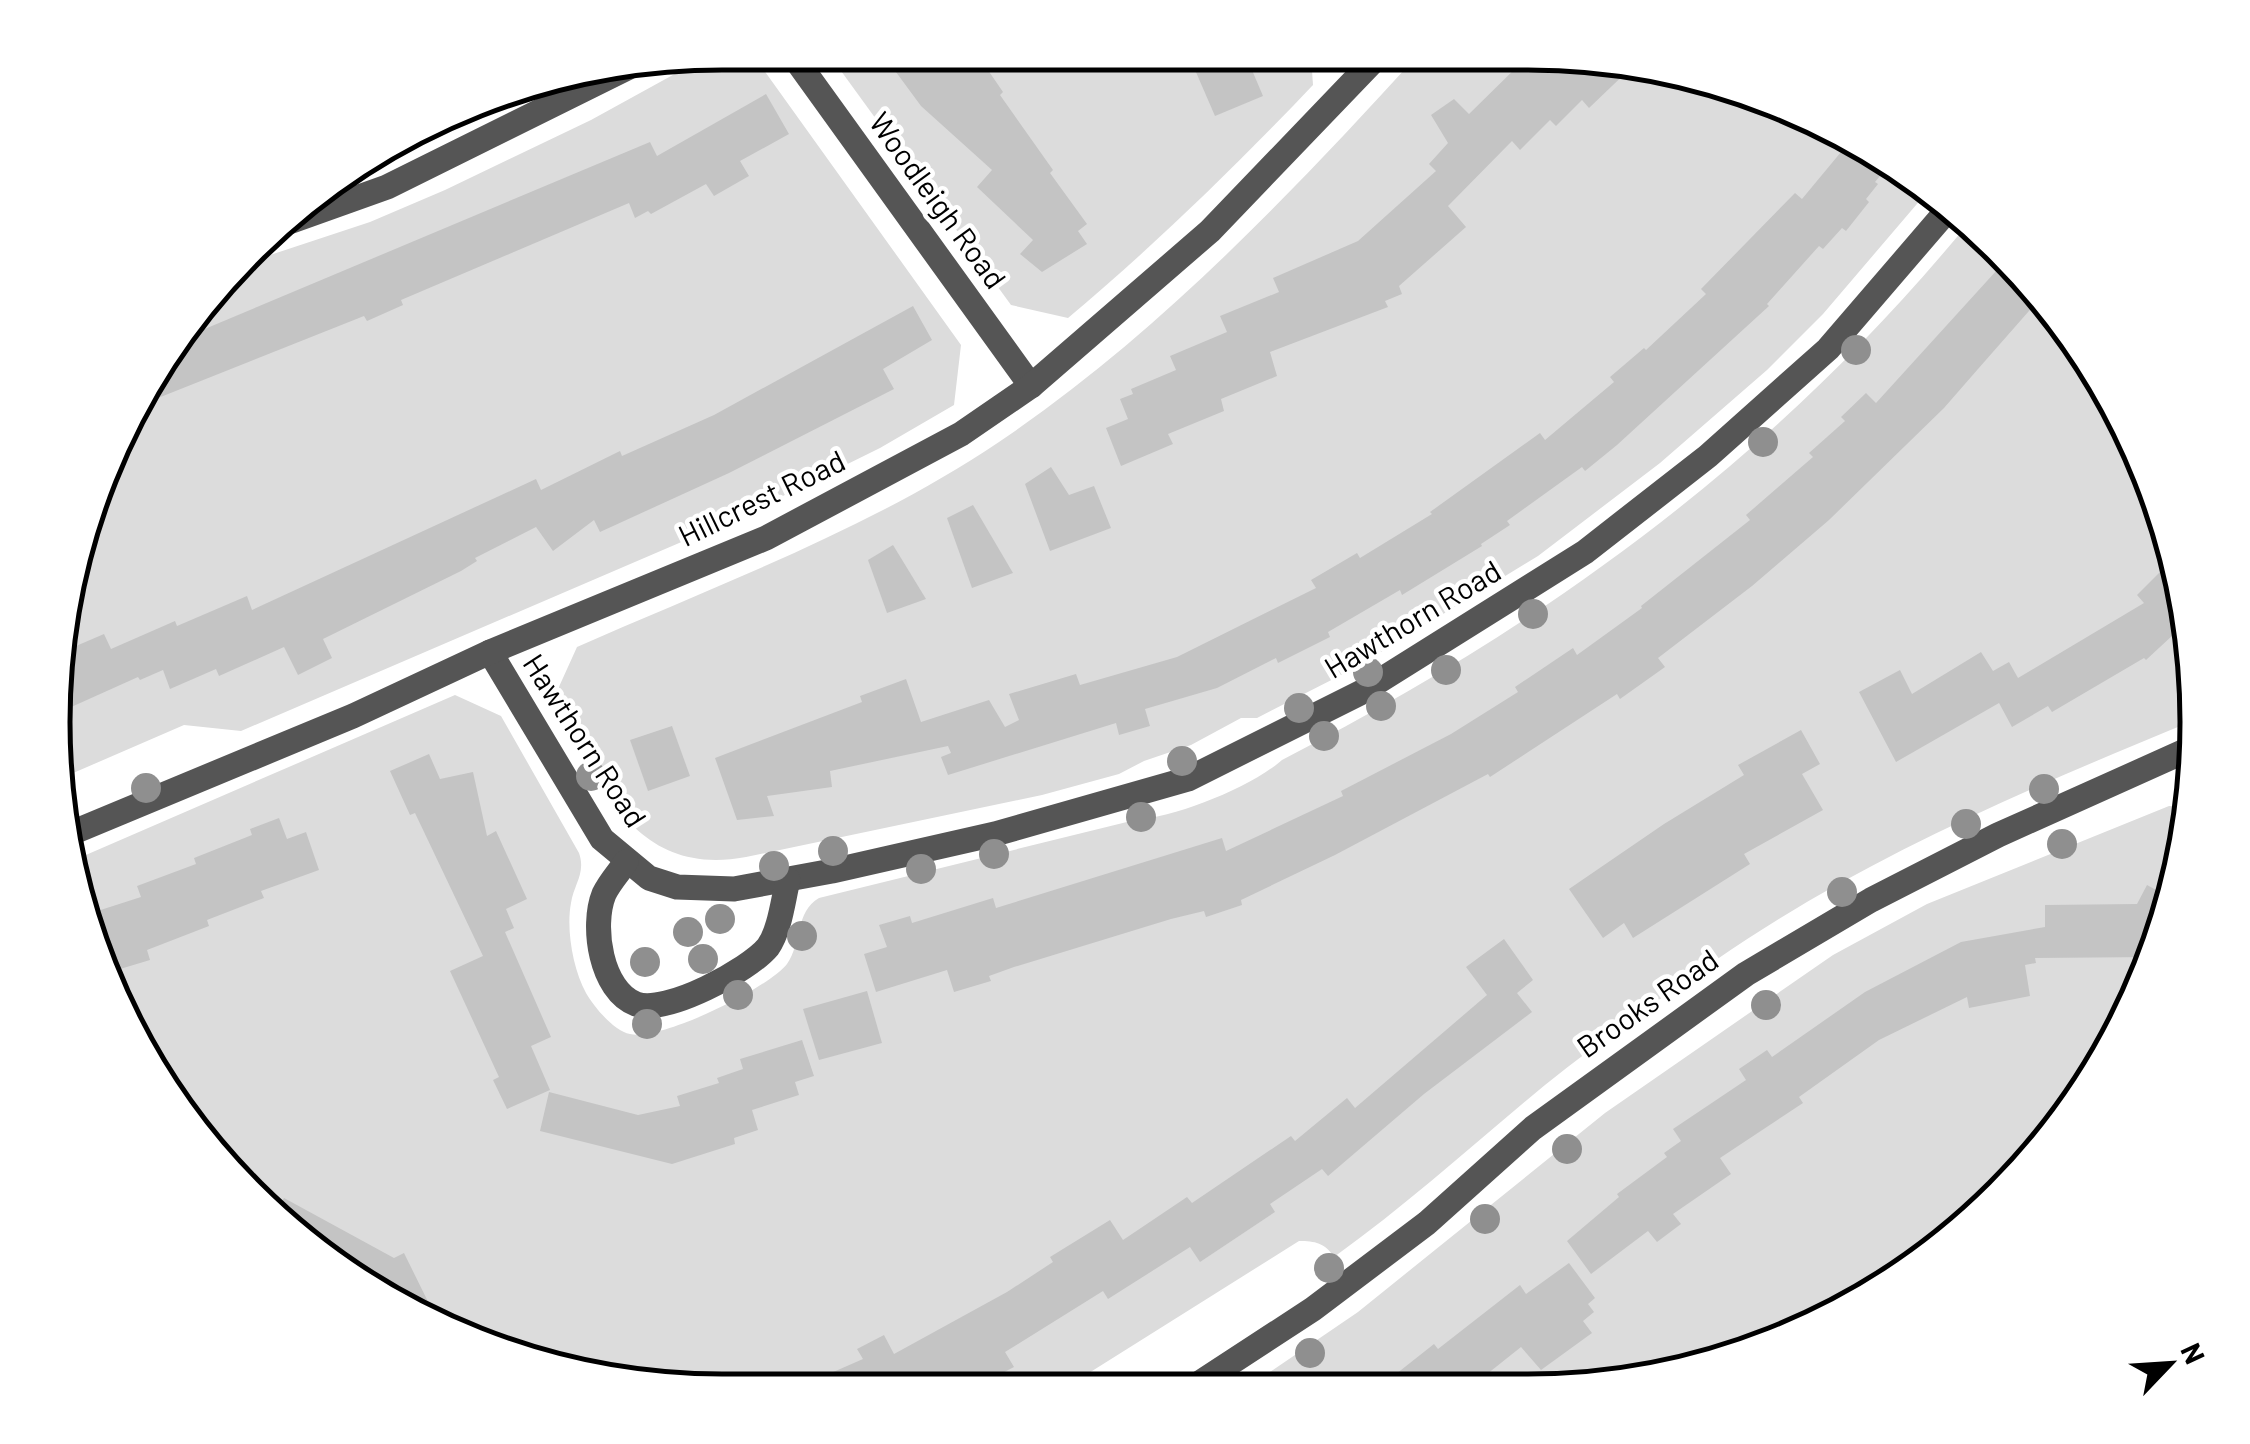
<svg xmlns="http://www.w3.org/2000/svg" width="2250" height="1444" viewBox="0 0 2250 1444" font-family="Barlow,sans-serif">
<style>
.green{fill:#dcdcdc}
.building{fill:#c4c4c4}
.lines{fill:none;stroke-linecap:round;stroke-linejoin:round}
.minor{stroke:#555;stroke-width:25}
.tree{fill:#8f8f8f}
.labels{text-anchor:middle;stroke-width:9;stroke-linejoin:round;paint-order:stroke}
.street-label{font-size:30px;fill:#000;stroke:#fff}
.rim{fill:none;stroke:#000;stroke-width:5}
</style>
<rect width="100%" height="100%" fill="#fff"/>
<g class="green">
<path d="M828,53L1311,56L1313,85C1235,167 1155,245 1068,318L1011,305Z"/>
<path d="M711,54L761,66L961,345L954,405L880,448L742,516L241,731L184,725L64,777L54,679L88,506L191,315L246,263L370,222L445,190L591,120Z"/>
<path d="M1416,57L1616,58L1824,121L1928,191L1823,314L1767,370L1660,463L1538,556L1355,668L1257,718H1241L1191,745L1144,761L1119,774L1042,795L746,857C632,878 600,781 553,700L577,647C719,584 870,529 999,442C1156,336 1289,196 1416,57Z"/>
<path d="M539,83L458,124L342,173L350,166L507,88Z"/>
<path d="M1971,220C2000,251 2034,281 2059,315C2144,429 2199,577 2195,720C2032,787 1861,859 1716,960C1658,1000 1600,1041 1545,1085C1475,1143 1408,1204 1334,1257C1325,1243 1315,1241 1299,1241L1065,1388L635,1386L465,1340L281,1226L165,1093L75,895L72,861L455,695L501,716L579,853C586,873 574,884 571,903C566,930 573,969 586,993C594,1007 614,1031 630,1034C661,1041 767,989 787,964C802,943 795,912 819,898L1135,820C1176,817 1250,788 1282,760C1551,622 1778,456 1971,220Z"/>
<path d="M2169,806L2192,807L2162,937L2108,1056L2032,1163L1936,1253L1825,1322L1701,1369L1571,1390L1245,1389L1358,1312L1605,1113L1833,955L1927,904Z"/>
</g>
<g class="building">
<path d="M913,54H977L1003,92L1000,95L1053,170L1050,173L1087,224L1078,231L1087,244L1042,272L1020,254L1033,240L977,187L992,170L921,106L893,68Z"/>
<path d="M1189,56H1246L1263,96L1215,116Z"/>
<path d="M1526,58H1616L1635,64L1589,108L1582,100L1556,126L1550,120L1520,150L1512,141L1448,206L1466,227L1399,286L1402,294L1385,301L1388,307L1270,352L1277,376L1221,399L1224,411L1168,434L1173,444L1121,466L1106,428L1128,419L1120,399L1133,394L1131,389L1176,370L1170,356L1227,332L1220,316L1279,292L1273,278L1358,241L1436,171L1429,164L1448,143L1431,115L1454,99L1469,114Z"/>
<path d="M766,94L789,134L740,161L749,176L714,196L706,184L651,214L648,211L635,218L629,203L401,300L403,305L367,321L364,316L143,404L176,341L650,142L657,156Z"/>
<path d="M1851,140L1889,165L1875,182L1878,184L1866,199L1869,202L1846,231L1842,228L1823,249L1819,246L1767,304L1769,306L1617,445L1585,471L1582,467L1507,521L1510,525L1481,544L1482,546L1402,595L1400,590L1328,632L1330,637L1278,663L1276,658L1217,688L1145,709L1150,726L1119,735L1116,723L948,775L941,757L951,753L948,746L830,771L832,787L767,796L774,816L737,820L715,758L862,702L860,696L906,679L921,722L989,700L1005,727L1019,720L1009,694L1076,674L1080,685L1177,657L1316,588L1311,580L1357,553L1360,558L1432,514L1430,512L1540,433L1545,440L1614,382L1610,377L1644,348L1646,350L1706,294L1701,289L1795,193L1802,199Z"/>
<path d="M2007,259L2042,296L1978,369L1944,408L1829,520L1752,586L1658,658L1665,667L1620,699L1617,694L1490,777L1488,774L1335,855L1241,900L1242,905L1206,917L1204,911L1171,919L1014,967L989,976L991,981L954,992L947,970L876,992L864,954L887,947L879,925L910,916L912,923L993,898L996,908L1222,838L1226,851L1343,796L1341,791L1451,734L1518,692L1515,687L1573,648L1577,655L1642,608L1641,606L1750,520L1746,515L1813,457L1809,453L1845,421L1841,417L1866,393L1876,403Z"/>
<path d="M913,306L932,340L883,369L894,389L729,473L600,532L594,520L553,551L536,527L475,558L477,561L461,571L323,639L332,658L298,675L284,647L219,676L216,669L170,689L163,670L140,680L138,677L69,708L54,676L69,667L62,652L104,634L111,649L175,621L177,626L247,596L252,610L536,479L541,490L620,451L622,456L714,415Z"/>
<path d="M1051,467L1069,495L1094,486L1111,528L1050,551L1025,484Z"/>
<path d="M973,505L1013,573L972,588L947,518Z"/>
<path d="M893,545L926,599L887,613L868,560Z"/>
<path d="M2176,556L2187,622L2146,660L2144,658L2052,712L2048,706L2012,727L1999,703L1896,762L1859,692L1900,670L1912,694L1981,652L1993,671L2009,662L2018,678L2144,603L2137,595Z"/>
<path d="M672,726L690,776L648,791L630,740Z"/>
<path d="M1801,730L1820,764L1802,774L1823,810L1744,854L1750,864L1633,938L1624,923L1603,938L1569,889L1664,824L1744,775L1738,765Z"/>
<path d="M429,754L440,779L473,772L487,836L496,831L527,899L506,909L514,928L505,932L551,1037L531,1046L550,1090L507,1109L493,1080L499,1077L450,971L483,956L415,813L410,815L390,771Z"/>
<path d="M279,818L287,839L306,832L319,870L261,891L264,898L207,920L209,926L147,950L150,960L110,972L85,915L141,897L137,886L196,864L194,858L252,835L250,829Z"/>
<path d="M2147,885L2171,898L2162,937L2153,957L2035,958L2036,963L2025,965L2030,996L1969,1008L1967,997L1879,1040L1799,1097L1803,1103L1720,1158L1731,1174L1673,1214L1681,1224L1657,1242L1648,1231L1591,1274L1567,1241L1619,1197L1617,1194L1667,1157L1664,1153L1681,1141L1673,1129L1746,1080L1739,1069L1767,1050L1772,1057L1865,992L1961,942L2045,927V905L2137,904Z"/>
<path d="M1504,939L1533,980L1517,993L1532,1012L1424,1094L1328,1176L1322,1169L1270,1204L1275,1212L1200,1262L1190,1247L1108,1299L1103,1291L1005,1352L1014,1367L975,1387H799L863,1359L857,1349L884,1335L894,1354L1007,1292L1053,1262L1050,1257L1110,1220L1123,1240L1187,1197L1192,1203L1291,1136L1295,1141L1347,1098L1355,1108L1487,995L1466,967Z"/>
<path d="M867,991L882,1043L819,1060L803,1009Z"/>
<path d="M802,1040L814,1076L795,1082L799,1095L752,1110L758,1130L734,1138L735,1144L672,1164L540,1131L549,1092L638,1115L680,1106L677,1096L719,1083L717,1078L743,1069L740,1059Z"/>
<path d="M284,1198L394,1258L404,1253L439,1324L281,1226L273,1217Z"/>
<path d="M1569,1263L1595,1298L1588,1304L1594,1312L1583,1321L1592,1333L1541,1370L1521,1347L1467,1390L1377,1389L1434,1344L1438,1349L1520,1285L1526,1294Z"/>
</g>
<g class="lines">
<g class="minor">
<path d="M791,53L1031,386"/>
<path d="M289,222L387,187L627,68"/>
<path d="M490,652L602,839L649,878L677,887L734,889L832,871L995,834L1188,779L1360,693L1585,552L1708,456L1828,349L1951,206"/>
<path d="M69,834L353,716L490,652L766,538L961,434L1031,386L1210,231L1377,57"/>
<path d="M626,862C619,872 609,883 604,894C591,926 601,991 636,1004C666,1015 749,970 768,947C780,930 783,900 788,880"/>
<path d="M1192,1388L1313,1309L1427,1223L1533,1128L1746,974L1871,900L1998,835L2194,747"/>
</g>
</g>
<g class="tree">
<circle cx="1856" cy="350" r="15"/>
<circle cx="1763" cy="442" r="15"/>
<circle cx="1533" cy="614" r="15"/>
<circle cx="1446" cy="670" r="15"/>
<circle cx="1368" cy="672" r="15"/>
<circle cx="1381" cy="706" r="15"/>
<circle cx="1299" cy="708" r="15"/>
<circle cx="1324" cy="736" r="15"/>
<circle cx="1182" cy="761" r="15"/>
<circle cx="591" cy="776" r="15"/>
<circle cx="146" cy="788" r="15"/>
<circle cx="2044" cy="789" r="15"/>
<circle cx="1141" cy="817" r="15"/>
<circle cx="1966" cy="824" r="15"/>
<circle cx="2062" cy="844" r="15"/>
<circle cx="833" cy="851" r="15"/>
<circle cx="994" cy="854" r="15"/>
<circle cx="774" cy="866" r="15"/>
<circle cx="921" cy="869" r="15"/>
<circle cx="1842" cy="892" r="15"/>
<circle cx="720" cy="919" r="15"/>
<circle cx="688" cy="932" r="15"/>
<circle cx="802" cy="936" r="15"/>
<circle cx="703" cy="959" r="15"/>
<circle cx="645" cy="962" r="15"/>
<circle cx="738" cy="995" r="15"/>
<circle cx="1766" cy="1005" r="15"/>
<circle cx="647" cy="1024" r="15"/>
<circle cx="1567" cy="1149" r="15"/>
<circle cx="1485" cy="1219" r="15"/>
<circle cx="1329" cy="1268" r="15"/>
<circle cx="1310" cy="1353" r="15"/>
</g>
<g class="labels">
<g class="street-label">
<text transform="translate(937 201) rotate(54)" y="10">Woodleigh Road</text>
<text transform="translate(762 499) rotate(-26)" y="10">Hillcrest Road</text>
<text transform="translate(1413 620) rotate(-31)" y="10">Hawthorn Road</text>
<text transform="translate(584 741) rotate(57)" y="10">Hawthorn Road</text>
<text transform="translate(1648 1004) rotate(-35)" y="10">Brooks Road</text>
</g>
</g>
<path d="M0 0H2250V1444H0ZM722 70H1528A652 652 0 0 1 2180 722V722A652 652 0 0 1 1528 1374H722A652 652 0 0 1 70 722V722A652 652 0 0 1 722 70Z" fill="#fff" fill-rule="evenodd"/>
<path class="rim" d="M722 70H1528A652 652 0 0 1 2180 722V722A652 652 0 0 1 1528 1374H722A652 652 0 0 1 70 722V722A652 652 0 0 1 722 70Z"/>
<g transform="translate(2170 1364) rotate(65)" stroke="#ffffff" stroke-width="8" paint-order="stroke">
<path d="M0-8L18 38L0 25L-18 38Z" fill="#000000"/>
<text y="-15" font-size="28" font-weight="bold" text-anchor="middle" fill="#000000">N</text>
</g>
</svg>
